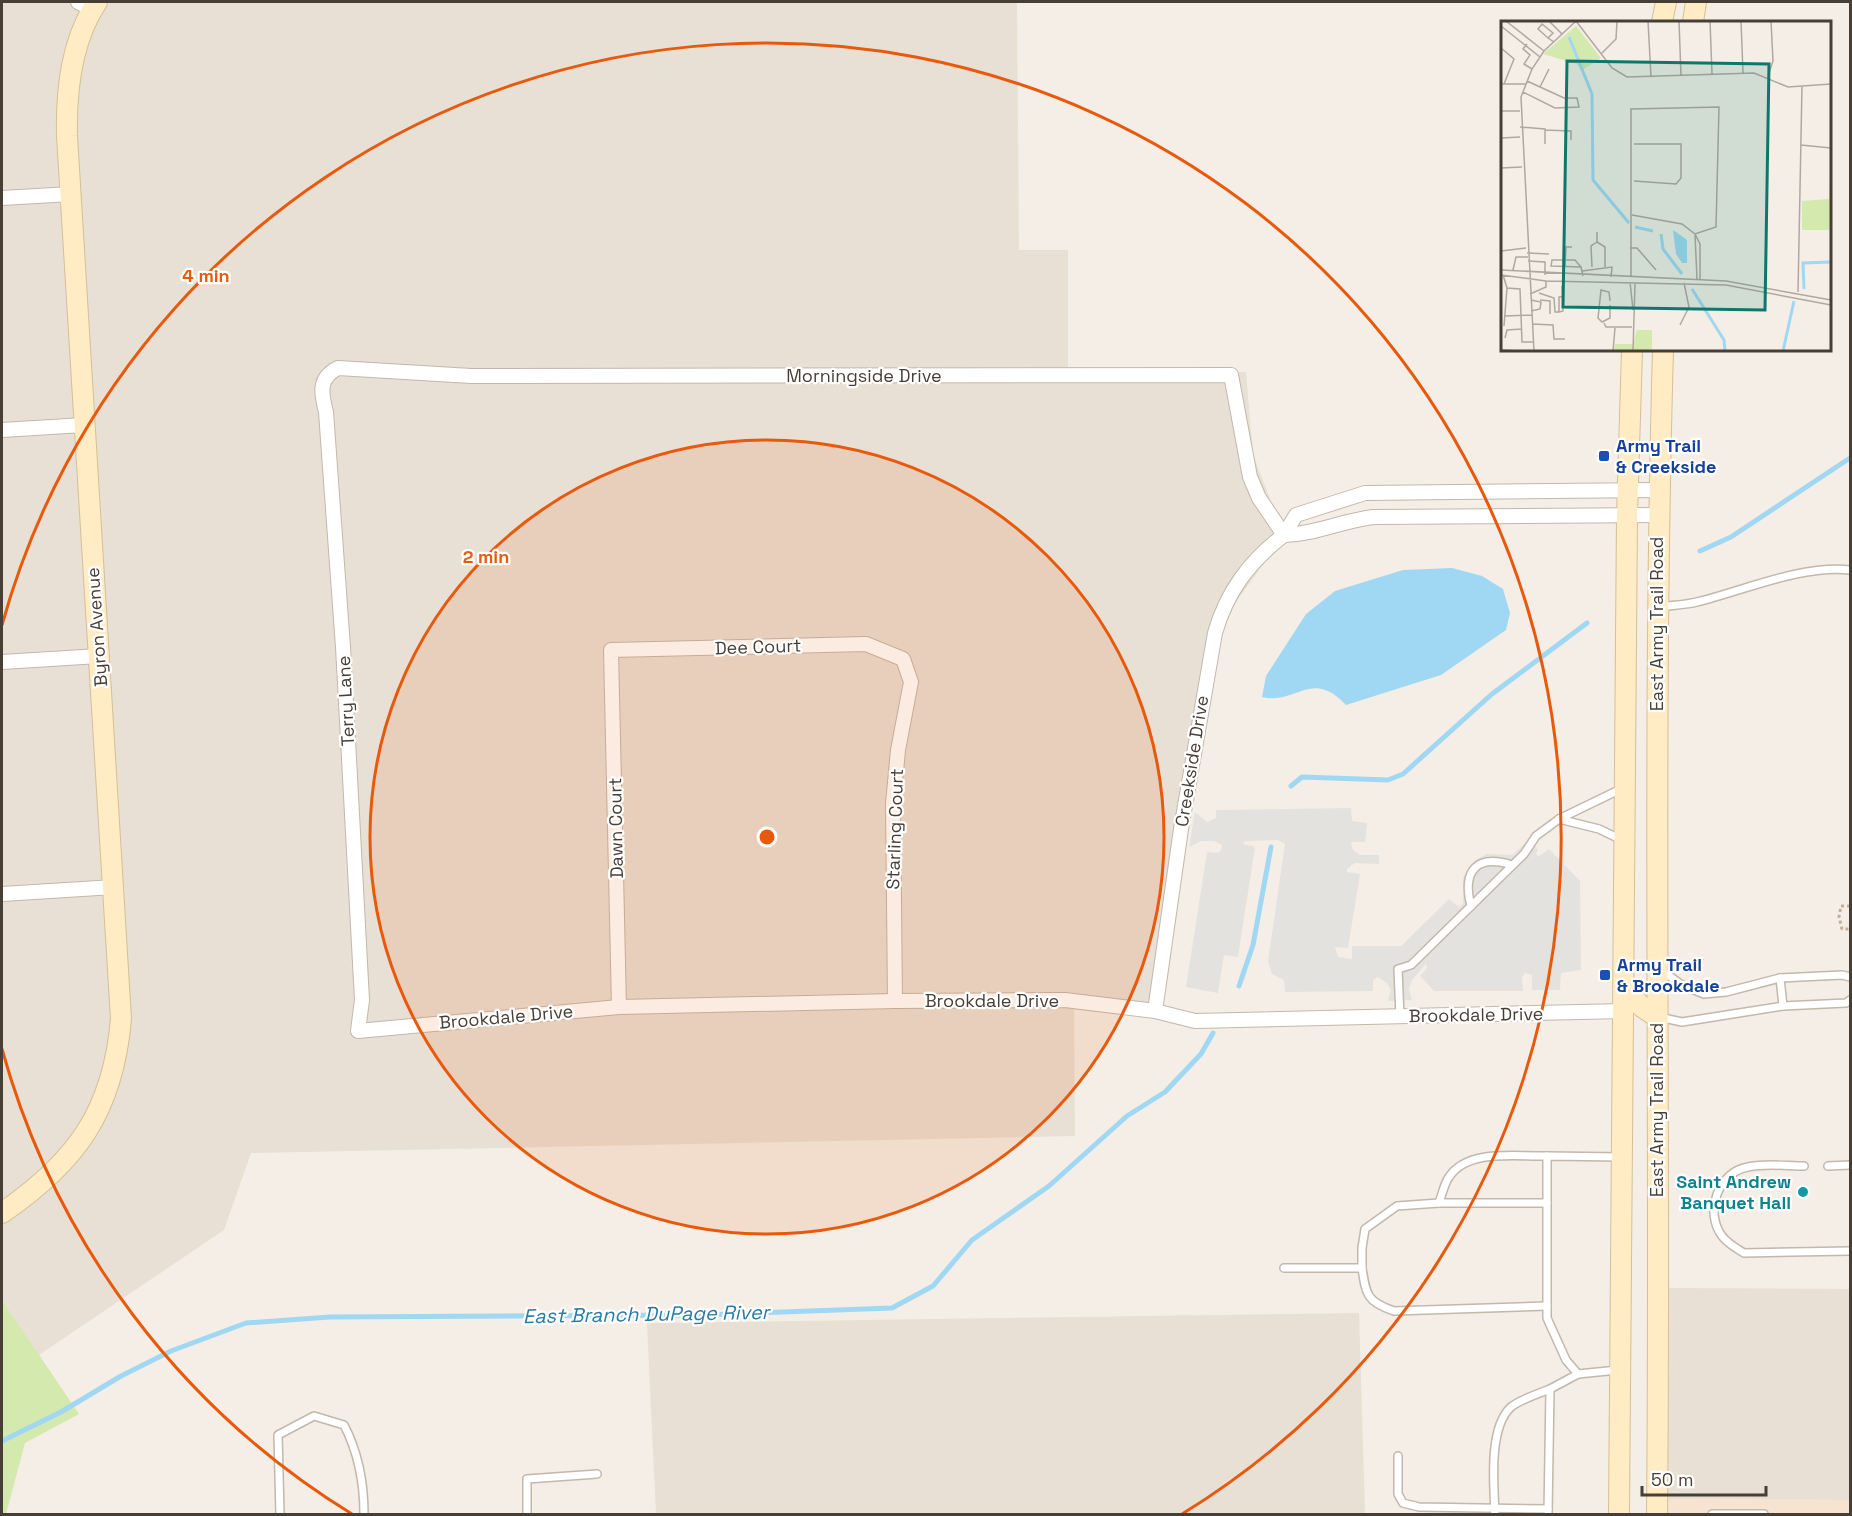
<svg xmlns="http://www.w3.org/2000/svg" width="1852" height="1516" viewBox="0 0 1852 1516" font-family="'Space Grotesk',sans-serif">
<style>
.residential{fill:#e8e0d4}
.commercial{fill:#f6e3d0}
.green{fill:#d4e9ad}
.parking{fill:#e4e2de}
.water{fill:#a0d8f3}
.lines{fill:none;stroke-linecap:round;stroke-linejoin:round}
.stream{stroke:#a0d8f3;stroke-width:5}
.lane-casing{stroke:#c2b8ab;stroke-width:10}
.street-casing{stroke:#c2b8ab;stroke-width:16}
.secondary-casing{stroke:#d6bf94;stroke-width:22}
.path{stroke:#c2b099;stroke-width:3;stroke-dasharray:3 3;stroke-linecap:butt}
.lane{stroke:#fff;stroke-width:7}
.street{stroke:#fff;stroke-width:14}
.secondary{stroke:#ffecc5;stroke-width:20}
.ring{fill:none;stroke:#e8590c;stroke-width:3}
.transit-dot{fill:#1a4fb4;stroke:#fff;stroke-width:2}
.culture-dot{fill:#0f9aa8;stroke:#fff;stroke-width:2}
.labels{text-anchor:middle;stroke-width:4.5;stroke-linejoin:round;paint-order:stroke}
.street-label{font-size:18px;fill:#473e35;stroke:#fff}
.transit-label{font-size:18px;font-weight:bold;fill:#164399;stroke:#fff;text-anchor:start}
.culture-label{font-size:18px;font-weight:bold;fill:#0d838f;stroke:#fff;text-anchor:end}
.water-label{font-size:20px;font-style:italic;fill:#287ba6;stroke:#fff}
.inset-river{fill:none;stroke:#a0d8f3;stroke-width:3}
.inset-road{fill:none;stroke:#afa89f;stroke-width:1.5}
.view{fill:#0f766e;fill-opacity:0.15;stroke:#0f766e;stroke-width:3}
.inset-edge{fill:none;stroke:#473e35;stroke-width:3}
.centre{fill:#e8590c;stroke:#fff;stroke-width:3}
.ring-label{font-size:18px;text-anchor:middle;font-weight:bold;fill:#e8590c;stroke:#fff;stroke-width:4.5;stroke-linejoin:round;paint-order:stroke}
</style>
<rect width="100%" height="100%" fill="#f4eee6"/>
<g class="residential">
<path d="M2,2H1017L1019,250H1068V371L1246,372L1253,454L1284,536L1223,620L1151,1015L1074,1008L1075,1136L251,1153L224,1230L39,1355L2,1300Z"/>
<path d="M1664,1288L1850,1289V1500L1663,1499Z"/>
<path d="M1359,1313L1365,1514H656L647,1323Z"/>
</g>
<path class="commercial" d="M1663,1499L1850,1500V1514H1663Z"/>
<path class="green" d="M2,1300L79,1414L25,1443L6,1514H2Z"/>
<path class="parking" d="M1351,808L1352,821L1367,823L1365,842H1351L1353,850L1360,855H1379V864L1355,863L1347,869V872L1360,874L1348,948L1335,947L1338,957L1352,959V946H1401L1449,899L1459,907L1463,904V878L1475,860L1487,854L1513,855L1529,839L1538,850L1536,853L1538,857L1549,849L1580,881L1581,970L1561,973L1560,990H1532V975L1525,973L1522,977L1523,991H1434L1420,976L1427,968L1426,964L1412,980L1409,989L1412,1000L1388,1001L1391,990L1387,983L1378,977L1373,980V991L1285,992L1284,980L1272,974L1268,961L1285,844L1278,840L1244,841L1243,844L1255,847L1238,957L1224,955L1218,993L1186,987L1207,852L1218,853L1221,850L1222,845L1214,841H1201L1189,847L1195,812L1207,822L1216,818V810Z"/>
<path class="water" d="M1452,568L1482,576L1503,589L1510,613L1506,630L1441,675L1346,705C1311,668 1297,705 1262,697L1266,676L1306,614L1335,591L1403,570Z"/>
<g class="lines">
<g class="stream">
<path d="M1700,551L1731,537L1850,458"/>
<path d="M1291,786L1302,777L1388,780L1403,774L1492,694L1587,623"/>
<path d="M1239,986L1253,945L1271,847"/>
<path d="M2,1441L61,1412L121,1376L171,1351L246,1323L330,1317L704,1315L892,1308L933,1286L972,1240L1049,1186L1127,1116L1165,1092L1201,1054L1213,1033"/>
</g>
<defs>
<g id="lane">
<path d="M1660,607C1672,605 1685,605 1697,602C1742,591 1804,564 1850,570"/>
<path d="M1621,789L1559,819L1599,829L1622,840"/>
<path d="M1471,906C1462,871 1476,854 1512,865"/>
<path d="M1661,970L1682,985L1704,994L1726,992L1780,978L1842,975L1850,977"/>
<path d="M1780,978L1783,1006"/>
<path d="M1400,1017L1398,969L1411,965L1524,854L1536,836L1559,819"/>
<path d="M1659,1017L1682,1022L1783,1006L1846,1003L1850,1000"/>
<path d="M1804,1166C1787,1166 1766,1163 1748,1167C1718,1172 1704,1212 1722,1236C1728,1244 1736,1248 1744,1253L1850,1251"/>
<path d="M1828,1166L1850,1165"/>
<path d="M1439,1203C1442,1195 1444,1184 1449,1177C1468,1148 1518,1157 1547,1156"/>
<path d="M1284,1268H1362V1248L1365,1229L1397,1206L1439,1203H1547"/>
<path d="M1362,1268C1366,1295 1367,1302 1394,1311L1547,1306"/>
<path d="M1578,1374L1566,1360L1547,1318V1156L1621,1157"/>
<path d="M1398,1456V1494L1403,1503L1419,1507L1548,1509"/>
<path d="M280,1514L278,1435L314,1416L344,1425C359,1454 364,1482 364,1514"/>
<path d="M527,1514V1479L597,1474"/>
<path d="M1495,1514C1494,1486 1488,1428 1511,1407C1521,1399 1538,1394 1550,1389"/>
<path d="M1548,1514L1550,1389L1578,1374L1618,1370"/>
<path d="M1712,1514H1764"/>
</g>
<g id="street">
<path d="M78,2L92,9"/>
<path d="M2,198L71,194"/>
<path d="M2,430L84,425"/>
<path d="M1658,515L1373,517C1341,521 1316,534 1284,535L1296,515L1365,493L1658,490"/>
<path d="M2,662L99,656"/>
<path d="M2,894L114,887"/>
<path d="M619,1007L611,650L866,644L903,659L911,682L898,750L893,804L895,1001"/>
<path d="M1155,1011L1181,829L1215,633C1227,591 1250,561 1284,535L1259,498L1250,477L1231,375L471,376L338,368C318,378 321,393 326,412L343,647L362,1000L358,1031L619,1007L895,1001L1065,1000L1155,1011L1195,1021L1624,1011"/>
</g>
<g id="secondary">
<path d="M1662,22L1666,2"/>
<path d="M1693,22L1696,2"/>
<path d="M1624,988L1642,1007L1657,1017"/>
<path d="M2,1213C76,1162 113,1112 121,1019L67,136C66,90 71,41 97,2"/>
<path d="M1619,1514L1627,516L1632,350"/>
<path d="M1657,1514C1661,1126 1652,738 1663,350"/>
</g>
</defs>
<use href="#lane" class="lane-casing"/>
<use href="#street" class="street-casing"/>
<use href="#secondary" class="secondary-casing"/>
<path class="path" d="M1850,906H1841L1839,917L1842,929H1850"/>
<use href="#lane" class="lane"/>
<use href="#street" class="street"/>
<use href="#secondary" class="secondary"/>
</g>
<circle cx="767" cy="837" r="397" fill="#e8590c" fill-opacity=".12"/>
<g class="ring">
<circle cx="767" cy="837" r="397"/>
<path d="M352 1514A794 794 0 0 1 2 1049M2 625A794 794 0 1 1 1182 1514"/>
</g>
<g class="transit-dot">
<rect x="1598" y="450" width="12" height="12" rx="3"/>
<rect x="1599" y="969" width="12" height="12" rx="3"/>
</g>
<circle class="culture-dot" cx="1803" cy="1192" r="6"/>
<g class="labels">
<g class="street-label">
<text x="864" y="382">Morningside Drive</text>
<text transform="translate(1657 624) rotate(-90)" y="6">East Army Trail Road</text>
<text transform="translate(97 627) rotate(-94)" y="6">Byron Avenue</text>
<text transform="translate(758 647) rotate(-2)" y="6">Dee Court</text>
<text transform="translate(346 701) rotate(-93)" y="6">Terry Lane</text>
<text transform="translate(1192 761) rotate(-81)" y="6">Creekside Drive</text>
<text transform="translate(616 828) rotate(-91)" y="6">Dawn Court</text>
<text transform="translate(895 829) rotate(-88)" y="6">Starling Court</text>
<text x="992" y="1007">Brookdale Drive</text>
<text transform="translate(1476 1015) rotate(-1)" y="6">Brookdale Drive</text>
<text transform="translate(506 1017) rotate(-5)" y="6">Brookdale Drive</text>
<text transform="translate(1657 1110) rotate(-90)" y="6">East Army Trail Road</text>
</g>
<g class="transit-label">
<text x="1616" y="452">Army Trail<tspan x="1616" dy="21">&amp; Creekside</tspan></text>
<text x="1617" y="971">Army Trail<tspan x="1617" dy="21">&amp; Brookdale</tspan></text>
</g>
<g class="culture-label">
<text x="1791" y="1188">Saint Andrew<tspan x="1791" dy="21">Banquet Hall</tspan></text>
</g>
<g class="water-label">
<text transform="translate(646 1314) rotate(-1)" y="7">East Branch DuPage River</text>
</g>
</g>
<g transform="translate(1501 21)">
<rect width="330" height="330" fill="#f4eee6"/>
<path d="M75,5L100,37L80,50L76,43L42,33ZM328,145L330,209H301V180L328,178ZM136,309H151V330H113L114,323H132Z" fill="#d4e9ad"/>
<path d="M172,209L186,219V242H181L175,233Z" fill="#a0d8f3"/>
<path class="inset-river" d="M68,16L91,73L92,159L128,202M134,206L152,210M160,213L162,228L181,253M191,268L223,319L224,330M303,268L302,242L330,241M282,330L293,280"/>
<path class="inset-road" d="M5,0L43,30M48,0L61,13M75,0L111,47L126,56L253,52L287,66L330,63M147,0L150,56M178,0L180,55M209,0L211,53M240,0L242,52M0,5L39,36M47,17L52,12L41,3L37,8L47,17L53,21M26,23L22,28L29,34L23,43L31,48M0,27L13,38L3,63M101,32L115,18L116,0M267,55L272,40L270,0M0,63H25M39,66L48,48M22,71L54,87L78,86L76,77H63L26,60M0,90H19M19,106L44,108V123M44,109L70,110V119M0,117L19,116M133,123H180V157L175,163L133,160M300,124L330,127M0,147L21,146M96,211V221L104,226V246M129,227H136L155,249M0,230L25,227M26,232L48,233M27,240L44,241V254M64,246L65,226H71M80,246L74,239H51L50,245L80,246L82,255M91,246L90,225L96,221M0,249L225,260L330,279M12,249L15,236H27M81,250L111,246L110,256M0,254L45,260L225,264L330,284M2,254L6,267L19,268L21,321H32M130,256V88L218,86L215,206L194,213L181,203L131,194M196,258L194,213L199,223V258M129,261L132,289M297,271L301,65M38,272L53,277L54,291H58V276L62,275M29,273L45,266V260M30,279L40,281L39,288L30,290M39,279L49,280V293M109,284V297L101,301L97,297L100,269L108,271L109,280M58,291L62,290L61,265M3,295L31,294M103,302L105,306H131M31,303L52,304L53,318H64M179,304L188,286L183,262M3,305L6,267M4,317L6,309L21,308M0,329L19,330M33,330L20,76L31,48L43,30L75,0M112,330L114,307M132,330L134,263"/>
<path class="view" d="M66,40L268,43L264,289L62,286Z"/>
<rect width="330" height="330" class="inset-edge"/>
</g>
<circle cx="767" cy="837" r="9" class="centre"/>
<g class="ring-label">
<text x="206" y="282">4 min</text>
<text x="486" y="563">2 min</text>
</g>
<rect width="1852" height="1516" fill="none" stroke="#473e35" stroke-width="6"/>
<path d="M1642 1486v9h124v-9" fill="none" stroke="#473e35" stroke-width="3"/>
<text x="1651" y="1486" font-size="18" fill="#473e35" stroke="#ffffff" stroke-width="4.5" paint-order="stroke">50 m</text>
</svg>
